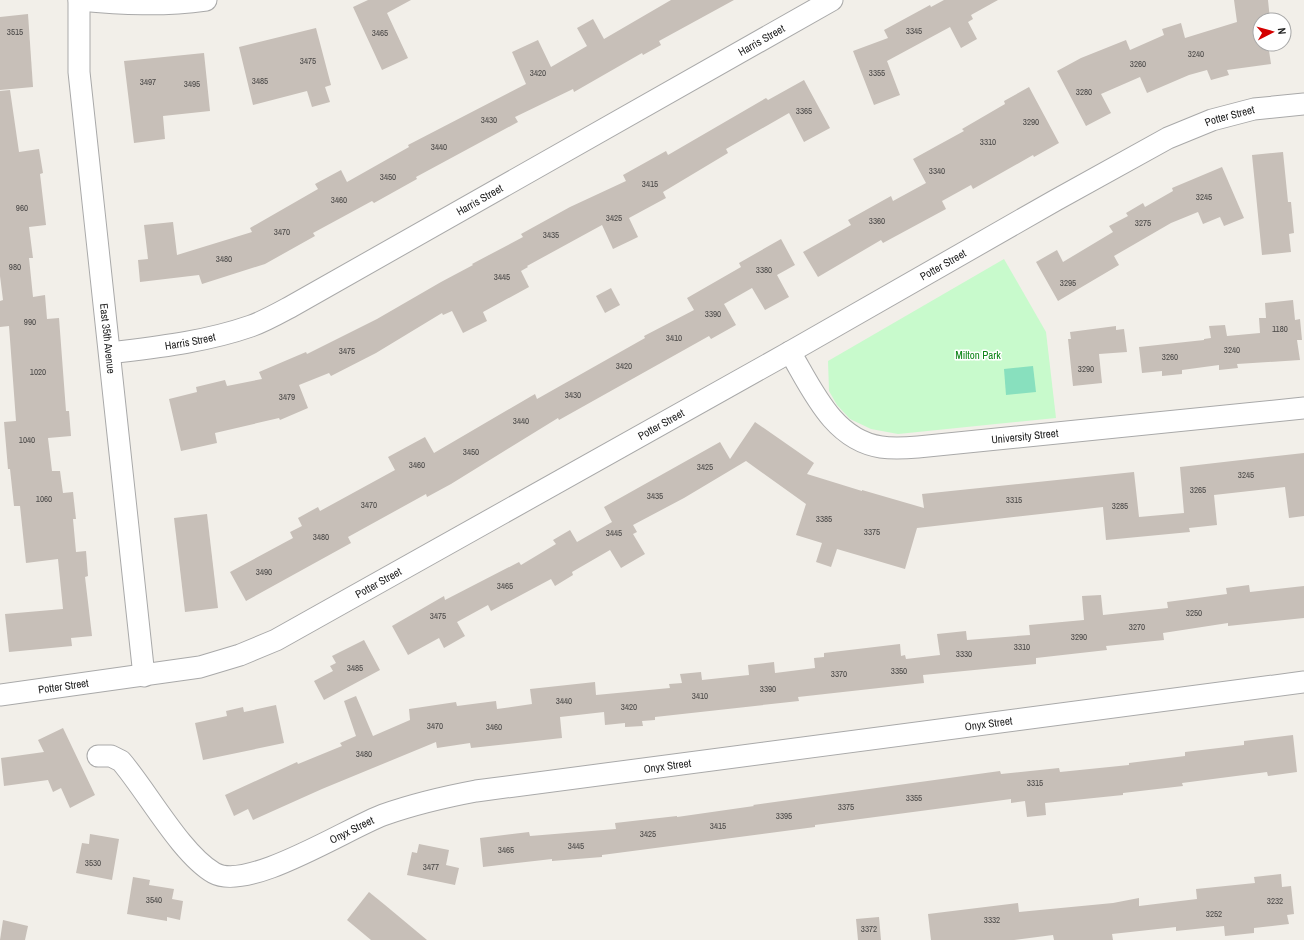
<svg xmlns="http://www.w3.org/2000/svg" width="1304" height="940" viewBox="0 0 1304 940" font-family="'Archivo Narrow',sans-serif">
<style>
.park{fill:#c8facc}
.pitch{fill:#88e0be}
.building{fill:#c7bfb8}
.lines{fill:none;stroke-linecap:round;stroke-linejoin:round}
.minor-casing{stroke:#a9a9a9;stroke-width:23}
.minor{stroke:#fff;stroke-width:21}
.labels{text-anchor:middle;stroke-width:3;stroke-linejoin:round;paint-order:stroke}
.number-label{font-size:9px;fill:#4b4948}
.street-label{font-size:11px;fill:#222;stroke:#fff}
.park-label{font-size:11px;fill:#0c8416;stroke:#fff}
</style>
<rect width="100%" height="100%" fill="#f2efe9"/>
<path class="park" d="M1004,259L1046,332L1056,418L898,434L871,429L850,419L837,405L829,391L828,361Z"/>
<path class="pitch" d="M1033,366L1036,392L1006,395L1004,369Z"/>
<g class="building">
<path d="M368,0H411L387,13L408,58L382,70L353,7Z"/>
<path d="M671,0H734L659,41L661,45L643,55L642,53L574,92L573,89L515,117L518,122L416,177L417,179L374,203L372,201L313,233L315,236L265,264L202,284L199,275L140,282L138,260L148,259L144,225L173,222L177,255L252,232L250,228L318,189L315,184L341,170L347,182L409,147L408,145L526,84L512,52L538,40L551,67L587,46L577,28L593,19L604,39Z"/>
<path d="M944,0H998L971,15L973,19L968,22L977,39L961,48L950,27L887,61L900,95L874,105L853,51L888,38L884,30L930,5L931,7Z"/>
<path d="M1234,0H1268L1270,20H1260V44H1268L1271,64L1227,70L1229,75L1211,80L1207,70L1189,75L1147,93L1140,77L1101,94L1111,113L1086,126L1057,71L1081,58L1126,40L1130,50L1164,35L1162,29L1181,23L1185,38L1237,22Z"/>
<path d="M28,14L33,87L0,90V17Z"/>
<path d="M316,28L331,85L325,87L330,102L312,107L307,91L253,105L239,47Z"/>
<path d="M204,53L210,111L163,116L165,139L134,143L124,61Z"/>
<path d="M804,80L830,128L804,142L789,113L726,149L728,153L663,192L666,198L629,218L638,237L613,249L602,225L527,266L528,267L521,271L529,287L483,312L487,321L463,333L452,311L443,315L442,313L376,353L331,376L329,373L299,385L308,408L280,420L279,418L215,433L217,443L181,451L169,399L197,392L196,387L225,380L227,386L262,379L259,372L306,352L307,354L377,319L441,282L473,265L472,264L523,237L521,234L570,207L626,181L623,175L666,151L668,155L766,98L768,100Z"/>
<path d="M1029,87L1059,143L1034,157L1033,155L973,189L971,185L942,201L946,209L883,243L881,240L818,277L803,252L851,225L848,220L891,196L893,201L926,183L913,159L964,131L962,129L1005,104L1004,101Z"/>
<path d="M10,90L19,152L39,149L43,173L40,174L46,225L29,227L33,258H29L33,297L45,295L47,319L59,318L66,411H69L71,436L48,438L52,471H60L63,493L73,492L76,519H73L76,552L86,551L88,576L85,577L92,636L71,638L72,646L9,652L5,614L63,609L58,559L26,563L20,506H14L10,469H8L4,422L16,421L9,326L0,327V301L3,300L0,276V91Z"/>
<path d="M1283,152L1288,202H1291L1294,233L1289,234L1291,252L1262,255L1252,155Z"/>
<path d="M1222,167L1244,218L1224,226L1220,217L1203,224L1198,212L1171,223L1114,256L1119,265L1058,301L1036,262L1057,250L1063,262L1113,232L1109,226L1128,216L1126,213L1143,203L1145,207L1173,191L1172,188Z"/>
<path d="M781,239L795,265L777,275L789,297L765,310L752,288L724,304L736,325L711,339L709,336L559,420L558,418L451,484L427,497L426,494L348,537L351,543L246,601L230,572L293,538L290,532L302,526L298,518L318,507L320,511L395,470L388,457L425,437L434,453L535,394L537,399L645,338L644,336L694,310L687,298L741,267L739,263Z"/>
<path d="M611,288L620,305L605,313L596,296Z"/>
<path d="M1293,300L1295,320L1300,319L1302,340H1297L1300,360L1237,364L1238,368L1219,370V365L1182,370V374L1162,376V371L1142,373L1139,347L1204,340V339L1211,338L1209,326L1225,325L1227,336L1260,333L1259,318H1266L1265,303Z"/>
<path d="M1116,326V330L1124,329L1127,352L1099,354L1102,383L1073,386L1068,339H1071L1070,332Z"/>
<path d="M755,422L814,463L807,474L862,491V490L924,508L922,494L1134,472L1139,517L1184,513L1180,467L1304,453V516L1289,518L1285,487L1214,495L1217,525L1189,528L1190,532L1106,540L1103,507L917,528L905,569L837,549L831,567L816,562L822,543L796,535L806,504L746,461L684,498L633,525L637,532L633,534L645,554L621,568L610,550L572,572L573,575L555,586L551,579L491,611L488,605L457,622L465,636L444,648L439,638L408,655L392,626L444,596L445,600L519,562L521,565L556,544L553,540L570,530L577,542L612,522L604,507L720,442L730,459Z"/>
<path d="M207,514L218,608L185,612L174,518Z"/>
<path d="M1249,585L1250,592L1304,586V618L1228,626V623L1163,633L1164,640L1106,646L1107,650L1036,658V664L923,675L924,683L798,697L799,701L655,717V720L642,721L643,726L625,727V723L605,725L604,712L560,717L562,738L471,748L470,743L437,748L436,742L322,789L253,820L248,809L234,816L225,795L297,762L298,764L342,746L340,743L356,736L344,701L356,696L373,736L410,720L409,709L456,702L457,706L496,701L497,709L532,704L530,689L595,682L596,695L670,688L669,684L682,683L680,674L701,672L702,680L749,675L748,665L774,662L775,673L815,668L814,658L824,657V653L900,644L901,656L905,655L906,659L940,655L937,634L966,631L967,640L1030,635L1029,625L1084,620L1082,596L1101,595L1103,615L1168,608L1167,602L1227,594L1226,588Z"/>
<path d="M364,640L380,670L324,700L314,681L333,671L330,666L336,663L332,656Z"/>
<path d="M276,705L284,743L203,760L195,723L227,716L226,711L243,707L244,712Z"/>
<path d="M63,728L95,795L70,808L61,788L53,792L48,780L4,786L1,758L44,752L38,740Z"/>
<path d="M1293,735L1297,772L1268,776L1267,772L1182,783L1183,786L1123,793V795L1045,803L1046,815L1027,817L1025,801L1011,803V799L815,825V827L602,855V857L552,861V859L483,867L480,838L529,832L530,836L616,829L615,823L677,816V817L754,806L753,805L1000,771L1001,774L1059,768L1060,772L1129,765V763L1185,756V752L1244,745V741Z"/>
<path d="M90,834L119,839L112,880L76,873L82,843L89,844Z"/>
<path d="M419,844L449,850L446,865L459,868L455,885L407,875L412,852L417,853Z"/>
<path d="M1281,874L1282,887L1291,886L1294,914L1287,915L1289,924L1254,928V933L1225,936L1224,926L1176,931V927L1112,934L1113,940H1054L1053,935L1014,940H931L928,914L1018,903L1019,912L1113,903L1139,898V906L1197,899L1196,889L1255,883L1254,877Z"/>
<path d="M133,877L150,880L149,885L174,889L172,899L183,901L180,920L167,917V921L127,914Z"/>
<path d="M369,892L385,905L427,940H371L347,920Z"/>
<path d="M879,917L881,940H858L856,919Z"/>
<path d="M3,920L28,926L25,940H0Z"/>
</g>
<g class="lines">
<defs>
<g id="minor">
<path id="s1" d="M79,0V72L144,676"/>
<path d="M79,0C122,4 163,6 206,0"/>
<path id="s2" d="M790,352C812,389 833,440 881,447C894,449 906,448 918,447L1304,408"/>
<path id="s3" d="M110,353C158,347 205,342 251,326C265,321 279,313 292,306L832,0"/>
<path id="s4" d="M0,695L200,667L240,655L276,640L790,352L1056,200L1168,138L1212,120L1254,109L1304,104"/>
<path id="s5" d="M98,756H111L121,761C147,791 181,854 214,873C248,892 346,829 383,815C414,804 444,797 476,791L1304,682"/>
</g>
</defs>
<use href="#minor" class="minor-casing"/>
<use href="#minor" class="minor"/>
</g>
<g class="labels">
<g class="number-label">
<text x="914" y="34">3345</text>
<text x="15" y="35">3515</text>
<text x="380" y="36">3465</text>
<text x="1196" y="57">3240</text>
<text x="308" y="64">3475</text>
<text x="1138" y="67">3260</text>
<text x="538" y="76">3420</text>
<text x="877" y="76">3355</text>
<text x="260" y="84">3485</text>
<text x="148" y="85">3497</text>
<text x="192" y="87">3495</text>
<text x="1084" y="95">3280</text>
<text x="804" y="114">3365</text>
<text x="489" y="123">3430</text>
<text x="1031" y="125">3290</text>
<text x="988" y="145">3310</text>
<text x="439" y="150">3440</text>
<text x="937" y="174">3340</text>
<text x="388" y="180">3450</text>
<text x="650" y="187">3415</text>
<text x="1204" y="200">3245</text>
<text x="339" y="203">3460</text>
<text x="22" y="211">960</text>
<text x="614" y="221">3425</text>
<text x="877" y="224">3360</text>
<text x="1143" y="226">3275</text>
<text x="282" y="235">3470</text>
<text x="551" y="238">3435</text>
<text x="224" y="262">3480</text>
<text x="15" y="270">980</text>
<text x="764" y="273">3380</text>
<text x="502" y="280">3445</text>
<text x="1068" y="286">3295</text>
<text x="713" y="317">3390</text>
<text x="30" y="325">990</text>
<text x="1280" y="332">1180</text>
<text x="674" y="341">3410</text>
<text x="1232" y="353">3240</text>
<text x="347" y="354">3475</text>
<text x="1170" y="360">3260</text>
<text x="624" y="369">3420</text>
<text x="1086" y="372">3290</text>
<text x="38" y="375">1020</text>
<text x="573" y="398">3430</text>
<text x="287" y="400">3479</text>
<text x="521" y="424">3440</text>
<text x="27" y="443">1040</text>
<text x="471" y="455">3450</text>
<text x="417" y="468">3460</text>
<text x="705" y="470">3425</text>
<text x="1246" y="478">3245</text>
<text x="1198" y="493">3265</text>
<text x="655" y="499">3435</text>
<text x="44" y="502">1060</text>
<text x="1014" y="503">3315</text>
<text x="369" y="508">3470</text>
<text x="1120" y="509">3285</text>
<text x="824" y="522">3385</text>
<text x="872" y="535">3375</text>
<text x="614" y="536">3445</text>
<text x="321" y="540">3480</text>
<text x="264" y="575">3490</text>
<text x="505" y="589">3465</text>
<text x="1194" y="616">3250</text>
<text x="438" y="619">3475</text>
<text x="1137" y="630">3270</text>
<text x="1079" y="640">3290</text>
<text x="1022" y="650">3310</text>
<text x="964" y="657">3330</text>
<text x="355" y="671">3485</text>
<text x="899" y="674">3350</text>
<text x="839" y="677">3370</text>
<text x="768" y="692">3390</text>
<text x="700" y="699">3410</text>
<text x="564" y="704">3440</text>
<text x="629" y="710">3420</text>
<text x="435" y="729">3470</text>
<text x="494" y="730">3460</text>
<text x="364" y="757">3480</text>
<text x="1035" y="786">3315</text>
<text x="914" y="801">3355</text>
<text x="846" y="810">3375</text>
<text x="784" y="819">3395</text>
<text x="718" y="829">3415</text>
<text x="648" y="837">3425</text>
<text x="576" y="849">3445</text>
<text x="506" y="853">3465</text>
<text x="93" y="866">3530</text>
<text x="431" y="870">3477</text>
<text x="154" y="903">3540</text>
<text x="1275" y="904">3232</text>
<text x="1214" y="917">3252</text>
<text x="992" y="923">3332</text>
<text x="869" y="932">3372</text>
</g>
<g class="street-label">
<text dy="4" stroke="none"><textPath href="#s3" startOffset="729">Harris Street</textPath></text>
<text dy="4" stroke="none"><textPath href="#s4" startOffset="1372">Potter Street</textPath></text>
<text dy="4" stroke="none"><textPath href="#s3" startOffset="405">Harris Street</textPath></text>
<text dy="4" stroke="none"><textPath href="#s4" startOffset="1048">Potter Street</textPath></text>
<text dy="4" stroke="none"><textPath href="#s1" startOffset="340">East 35th Avenue</textPath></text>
<text dy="4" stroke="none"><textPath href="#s3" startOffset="81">Harris Street</textPath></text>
<text dy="4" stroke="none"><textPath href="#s4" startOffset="724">Potter Street</textPath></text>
<text dy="4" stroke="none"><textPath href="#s2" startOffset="281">University Street</textPath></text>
<text dy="4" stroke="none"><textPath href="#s4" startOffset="400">Potter Street</textPath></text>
<text dy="4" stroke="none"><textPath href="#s4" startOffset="64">Potter Street</textPath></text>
<text dy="4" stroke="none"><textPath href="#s5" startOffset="966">Onyx Street</textPath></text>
<text dy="4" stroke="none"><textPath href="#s5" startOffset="642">Onyx Street</textPath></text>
<text dy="4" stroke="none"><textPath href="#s5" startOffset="318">Onyx Street</textPath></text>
</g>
<g class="park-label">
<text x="978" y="359">Milton Park</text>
</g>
</g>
<g transform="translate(1272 32) rotate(84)"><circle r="19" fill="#ffffff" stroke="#a7a7a7"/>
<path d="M0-3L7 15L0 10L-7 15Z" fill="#d40000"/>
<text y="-6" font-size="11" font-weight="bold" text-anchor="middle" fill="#222222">N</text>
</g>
</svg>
